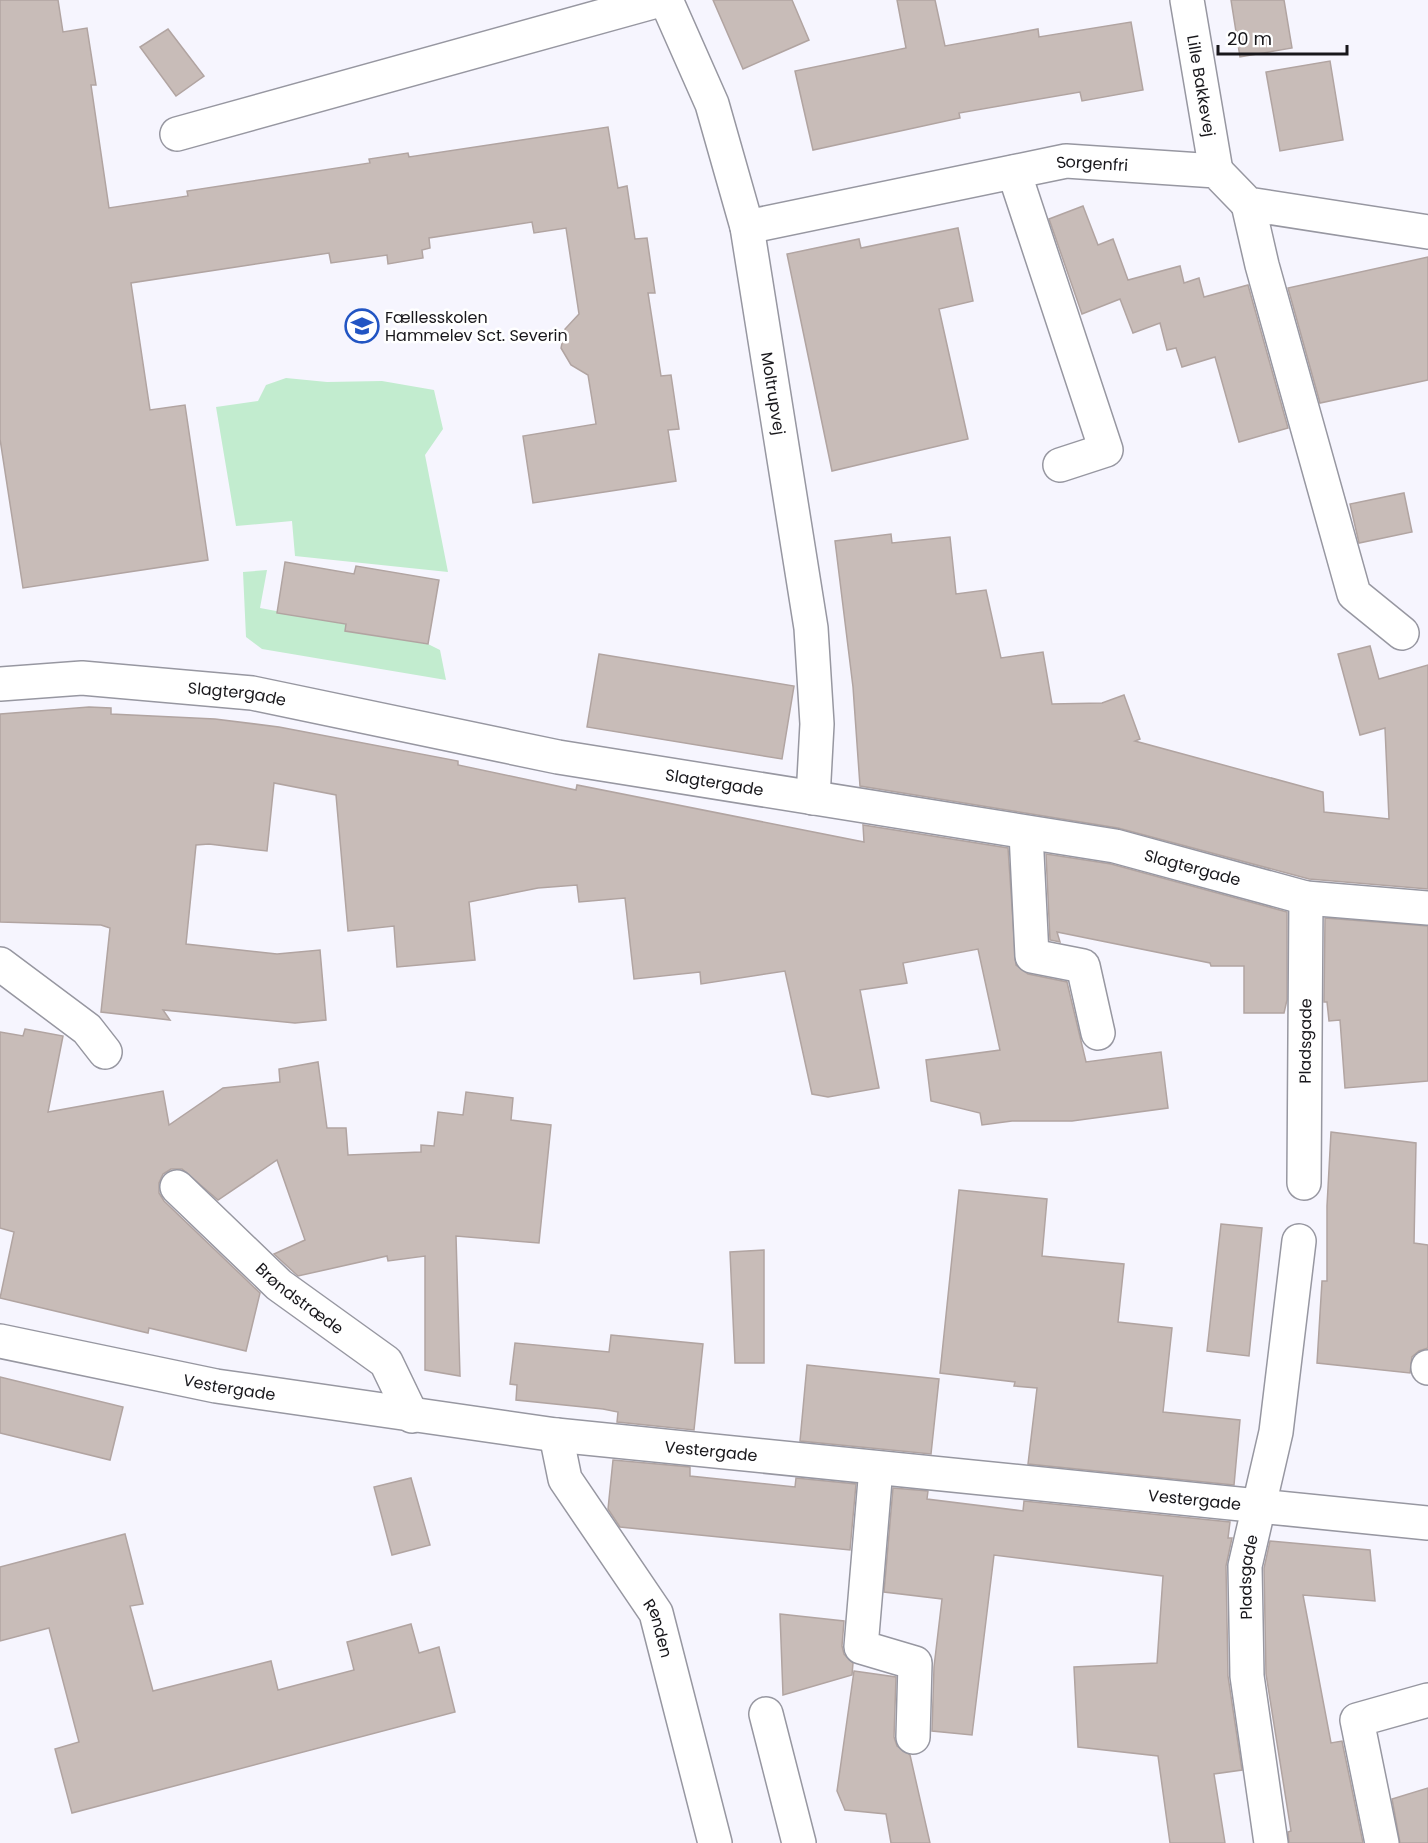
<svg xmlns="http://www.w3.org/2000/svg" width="1428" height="1843" viewBox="0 0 1428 1843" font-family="Poppins,sans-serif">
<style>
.green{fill:#c2eccf}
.building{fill:#c8bcb8;stroke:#b1a4a1;stroke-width:1.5}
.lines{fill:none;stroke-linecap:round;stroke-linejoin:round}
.minor-casing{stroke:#9797a1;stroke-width:36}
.minor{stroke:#fff;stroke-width:33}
.labels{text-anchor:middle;stroke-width:5;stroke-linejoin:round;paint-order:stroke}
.street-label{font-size:16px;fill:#18171b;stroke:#fff}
.poi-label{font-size:16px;fill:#18171b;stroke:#fff;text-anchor:start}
</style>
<rect width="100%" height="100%" fill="#f6f5fe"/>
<g class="green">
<path d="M286,378L327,382L382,381L434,390L443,429L425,455L448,572L295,556L292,521L236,526L216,407L258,401L266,385Z"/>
<path d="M267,570L260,608L346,624L345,631L428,644L440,650L446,680L262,649L246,637L243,572Z"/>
</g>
<g class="building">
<path d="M0,0H58L63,32L87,28L96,85H91L109,208L188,196L187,191L370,163L369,159L408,153L409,157L608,127L618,188L627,186L635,239L647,238L655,293H648L661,376L671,375L679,429L668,430L676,481L533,503L523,436L596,424L588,375L571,365L561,348L565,329L579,314L566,228L534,233L532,222L429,238L430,248L422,250L423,258L388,264L387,255L331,263L329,253L131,283L150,410L185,405L208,560L23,588L0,439Z"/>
<path d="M713,0H792L809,40L743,69Z"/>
<path d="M897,0H935L945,46L1038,29L1039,37L1131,22L1143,90L1082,101L1080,92L959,113L960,118L813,150L795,71L906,48Z"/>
<path d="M1231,0H1284L1292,48L1240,57Z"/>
<path d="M168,29L204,76L176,96L140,47Z"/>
<path d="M1330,61L1343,140L1280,151L1266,72Z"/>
<path d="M1083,206L1098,245L1113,239L1128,280L1180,266L1184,283L1199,278L1204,297L1248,285L1288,428L1239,442L1215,357L1182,367L1176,348L1167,350L1160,323L1133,333L1120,299L1082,314L1049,219Z"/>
<path d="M958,228L973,301L939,309L968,439L832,471L787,254L859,239L861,248Z"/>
<path d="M1428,257V380L1320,403L1288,288Z"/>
<path d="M1404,493L1412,532L1359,543L1350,504Z"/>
<path d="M891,534L892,543L950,537L956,594L986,590L1001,658L1043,652L1052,704L1102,703L1124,695L1140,739L1135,741L1323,792L1324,812L1389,819L1385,728L1360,735L1338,654L1370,646L1379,679L1428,665V889L1309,879L1118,828L860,786L853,687L835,541Z"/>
<path d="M285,562L354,574L356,566L439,580L428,644L345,631L346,624L277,613Z"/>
<path d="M599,654L794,686L782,759L587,727Z"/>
<path d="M89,707L111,708V714L215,719L279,727L458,761V765L576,790L577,785L864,842L863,825L1008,848L1016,965L1028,974L1067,982L1086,1062L1161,1052L1168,1108L1072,1121H1012L982,1125L980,1113L931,1101L926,1060L1000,1050L978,949L903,963L907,983L860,990L879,1088L828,1097L812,1094L785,971L701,984L700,972L634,979L625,898L579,902L577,885L538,888L469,902L475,960L397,967L394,926L348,931L336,795L274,783L267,851L209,844L196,845L186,944L277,954L320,950L326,1020L295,1023L163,1010L170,1020L101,1012L110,928L101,925L0,922V714Z"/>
<path d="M1046,854L1111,864L1287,912V1000L1284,1013H1244V966H1211L1210,963L1057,932L1060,942L1050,940Z"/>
<path d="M1325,918L1428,926V1081L1345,1088L1340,1020L1329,1021L1327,1002H1324Z"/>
<path d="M25,1029L63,1036L48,1112L163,1091L169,1125L223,1088L280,1082L279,1069L318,1062L327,1128H346L348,1155L421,1152V1145L434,1146L438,1112L463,1115L466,1092L513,1098L511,1120L551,1125L539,1243L456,1236L460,1376L425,1370V1256L388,1261L387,1256L298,1276L274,1254L305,1240L277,1160L218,1200L182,1169H171L163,1174L159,1183V1193L164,1201L260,1293L246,1351L149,1328L148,1333L0,1298L14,1232L0,1228V1032L23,1036Z"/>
<path d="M1331,1132L1416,1143L1414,1243L1428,1245V1348L1419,1351L1412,1357L1410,1373L1317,1363L1322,1281H1327V1206Z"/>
<path d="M959,1190L1047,1199L1042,1256L1124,1264L1118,1322L1172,1328L1163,1412L1240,1420L1234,1485L1028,1464L1037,1388L1014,1386L1015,1382L940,1373Z"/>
<path d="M1221,1224L1262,1228L1249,1356L1207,1351Z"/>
<path d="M764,1250V1363H735L730,1252Z"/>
<path d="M611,1335L703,1344L694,1430L617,1422L618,1412L603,1409L516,1400L517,1385L510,1384L515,1343L609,1352Z"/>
<path d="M807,1365L939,1379L931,1454L800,1441Z"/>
<path d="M0,1377L123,1407L110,1460L0,1433Z"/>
<path d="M613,1460L690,1467V1476L795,1487L796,1478L856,1484L850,1550L620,1527L608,1509Z"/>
<path d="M411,1478L430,1545L392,1555L374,1487Z"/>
<path d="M893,1488L928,1491L927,1499L1023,1511L1024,1501L1230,1522L1228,1538H1232L1226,1566L1228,1676L1242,1770L1214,1774L1225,1843H1170L1158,1756L1078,1747L1074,1667L1157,1663L1163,1576L994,1555L972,1735L932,1731L934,1667L942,1599L884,1592Z"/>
<path d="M125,1534L143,1604L130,1606L153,1691L271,1661L278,1690L354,1670L347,1642L411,1624L419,1653L439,1647L455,1712L72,1813L55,1749L79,1742L49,1628L0,1641V1567Z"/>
<path d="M1270,1541L1370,1550L1375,1601L1303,1595L1331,1743L1342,1741L1363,1843H1289L1288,1832L1291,1831L1266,1674L1264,1568Z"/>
<path d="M780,1614L844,1621L842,1646L844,1654L853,1663L852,1675L783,1695Z"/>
<path d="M854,1671L896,1677L894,1737L897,1746L910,1755L930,1843H891L886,1814L845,1810L837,1791Z"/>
<path d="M1428,1788V1843H1400L1392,1799Z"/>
</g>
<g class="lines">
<defs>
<g id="minor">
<path id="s1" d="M666,0L712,104L747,227L811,628L817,724L813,798"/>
<path id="s2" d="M1187,0L1216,171"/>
<path d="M177,134L660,0"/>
<path d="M1014,172L1106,450L1060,465"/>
<path d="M1248,204L1262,265L1354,594L1402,633"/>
<path id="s3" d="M747,227L1066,161L1216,171L1248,204L1428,232"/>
<path id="s4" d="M0,684L82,678L252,693L558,757L1115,846L1306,898L1428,908"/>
<path d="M1026,833L1032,956L1083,966L1098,1033"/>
<path d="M0,964L87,1029L105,1052"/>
<path id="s5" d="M1304,1183L1306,898"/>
<path id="s6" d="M177,1187L279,1285L386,1362L412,1416"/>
<path id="s7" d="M0,1341L216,1386L556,1435L1428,1523"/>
<path d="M1428,1367V1368"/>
<path id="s8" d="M556,1435L565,1479L656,1613L715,1843"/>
<path d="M876,1468L861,1647L915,1663L913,1737"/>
<path d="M766,1714L799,1843"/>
<path id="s9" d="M1271,1843L1247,1676L1245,1566L1276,1432L1299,1241"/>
<path d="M1382,1843L1357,1720L1428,1700"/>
</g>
</defs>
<use href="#minor" class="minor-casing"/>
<use href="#minor" class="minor"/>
</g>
<defs>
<symbol id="school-ring" viewBox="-11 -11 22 22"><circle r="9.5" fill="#fff" stroke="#2255c3" stroke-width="1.5"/><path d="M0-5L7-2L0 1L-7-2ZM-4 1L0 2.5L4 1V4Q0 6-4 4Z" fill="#2255c3"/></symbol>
</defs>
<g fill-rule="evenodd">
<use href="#school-ring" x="343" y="307" width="38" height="38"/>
</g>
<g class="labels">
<g class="street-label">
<text dy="6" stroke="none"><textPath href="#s2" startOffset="87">Lille Bakkevej</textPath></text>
<text dy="6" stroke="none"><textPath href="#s3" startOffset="352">Sorgenfri</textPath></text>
<text dy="6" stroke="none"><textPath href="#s1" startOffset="410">Moltrupvej</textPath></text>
<text dy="6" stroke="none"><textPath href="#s4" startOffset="238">Slagtergade</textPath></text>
<text dy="6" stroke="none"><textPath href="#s4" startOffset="724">Slagtergade</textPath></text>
<text dy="6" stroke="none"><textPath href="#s4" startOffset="1210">Slagtergade</textPath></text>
<text dy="6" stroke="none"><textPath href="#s5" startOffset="142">Pladsgade</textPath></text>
<text dy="6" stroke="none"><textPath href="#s6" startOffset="166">Brøndstræde</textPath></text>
<text dy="6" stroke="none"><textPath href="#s7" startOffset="234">Vestergade</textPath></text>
<text dy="6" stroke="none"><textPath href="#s7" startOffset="720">Vestergade</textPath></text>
<text dy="6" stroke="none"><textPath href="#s7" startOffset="1206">Vestergade</textPath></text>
<text dy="6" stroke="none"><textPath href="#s9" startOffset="268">Pladsgade</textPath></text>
<text dy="6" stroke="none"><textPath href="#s8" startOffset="222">Renden</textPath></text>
</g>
<g class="poi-label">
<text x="385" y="323">Fællesskolen<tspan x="385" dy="18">Hammelev Sct. Severin</tspan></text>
</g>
</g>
<path d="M1218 45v9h129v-9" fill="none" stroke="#18171b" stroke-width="3"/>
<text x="1227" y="45" font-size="18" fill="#18171b" stroke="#ffffff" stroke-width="4.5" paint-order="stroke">20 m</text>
</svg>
